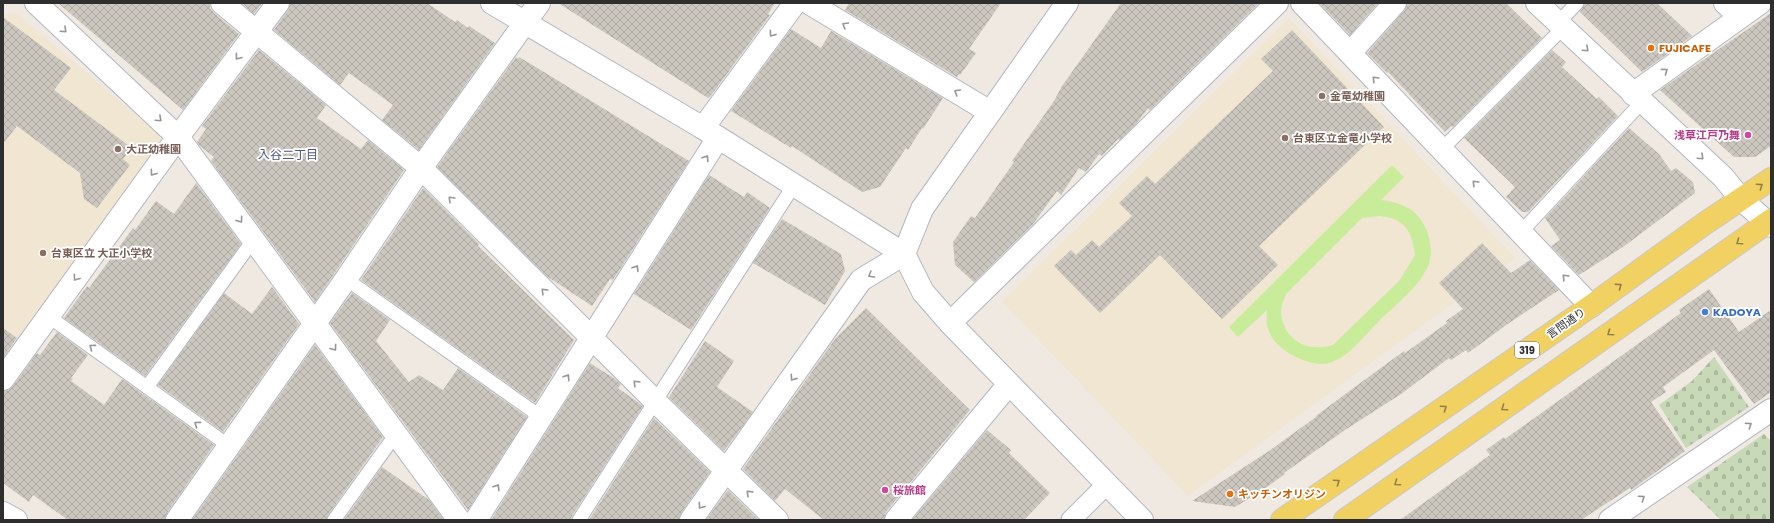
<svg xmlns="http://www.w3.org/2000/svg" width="1774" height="523" viewBox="0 0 1774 523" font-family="Poppins,'Noto Sans JP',sans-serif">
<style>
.education{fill:#f0e6d1}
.cemetery{fill:url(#cemetery-stones)}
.pitch{fill:#c9ec9a;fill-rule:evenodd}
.building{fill:url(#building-cross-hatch)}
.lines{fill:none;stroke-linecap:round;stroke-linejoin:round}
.service-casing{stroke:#b4b7c1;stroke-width:15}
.pedestrian-casing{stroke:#b4b7c1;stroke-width:21}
.minor-casing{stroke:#b4b7c1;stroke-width:24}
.tertiary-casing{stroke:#b4b7c1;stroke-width:24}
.primary-casing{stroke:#c9c9c9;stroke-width:24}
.service{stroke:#fff;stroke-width:13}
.pedestrian{stroke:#fff;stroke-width:19}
.minor{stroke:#fff;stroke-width:22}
.tertiary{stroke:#fff;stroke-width:22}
.primary{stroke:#f2d163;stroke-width:22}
.oneway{stroke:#969696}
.oneway2{stroke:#908048}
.food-dot{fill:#e8710a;stroke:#fff;stroke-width:1.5}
.education-dot{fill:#8d6e63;stroke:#fff;stroke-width:1.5}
.hotel-dot{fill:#d1479c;stroke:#fff;stroke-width:1.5}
.shop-dot{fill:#3f7fe0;stroke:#fff;stroke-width:1.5}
.labels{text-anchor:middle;stroke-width:3.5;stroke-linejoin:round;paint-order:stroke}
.shield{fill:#fff;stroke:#6d6d6d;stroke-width:1}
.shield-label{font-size:10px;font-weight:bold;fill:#2e2e2e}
.food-label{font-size:11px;font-weight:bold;fill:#c56008;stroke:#fff;text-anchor:start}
.education-label{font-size:11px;font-weight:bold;fill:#785e54;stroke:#fff;text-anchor:start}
.hotel-label{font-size:11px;font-weight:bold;fill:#b23c85;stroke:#fff;text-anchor:end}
.shop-label{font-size:11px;font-weight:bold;fill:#366cbe;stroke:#fff;text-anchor:start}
.street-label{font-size:11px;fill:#2e2e2e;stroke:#fff}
.neighbourhood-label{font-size:12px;fill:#4d5680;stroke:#fff}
</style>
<defs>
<pattern id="cemetery-stones" width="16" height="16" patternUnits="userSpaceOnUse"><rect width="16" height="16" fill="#c8d9b8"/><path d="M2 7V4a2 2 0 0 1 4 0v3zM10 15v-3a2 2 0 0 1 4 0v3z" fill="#acbb9e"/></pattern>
<pattern id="building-cross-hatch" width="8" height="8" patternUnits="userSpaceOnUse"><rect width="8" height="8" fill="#cbc7bf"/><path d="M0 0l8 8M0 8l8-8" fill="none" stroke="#afaba4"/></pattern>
</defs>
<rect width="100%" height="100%" fill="#efe9e1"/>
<g class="education">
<path d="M16,13L159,135L162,143L3,362V17L5,15Z"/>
<path d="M1289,18L1515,258L1188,496L1002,302Z"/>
</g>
<g class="cemetery">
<path d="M1714,357L1749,407L1686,448L1659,405L1692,381Z"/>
<path d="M1764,434L1771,441V520H1721L1687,487Z"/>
</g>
<path class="pitch" d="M1392,165L1404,177L1381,200C1391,201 1407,205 1415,213C1428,225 1435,249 1428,266C1418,288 1395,305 1378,322C1364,336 1349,357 1329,363C1310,368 1272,349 1268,328C1266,323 1267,316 1267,310L1238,337L1229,327ZM1379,216C1405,218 1412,231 1415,255L1400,280L1333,345C1307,353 1283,340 1281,312C1281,306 1284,299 1286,294L1362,218Z"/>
<g class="building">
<path d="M58,3H210V8L214,13L239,34L183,110Z"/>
<path d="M242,3H262L254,14Z"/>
<path d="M290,3H427L455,22L457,20L468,28L469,26L495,43L419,150L382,120L393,105L349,73L340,85L274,30L288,10Z"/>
<path d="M558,3H775L768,14L770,15L710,97L708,98Z"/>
<path d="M849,3H1001L969,49L976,53L960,75L959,74L957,77L845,10Z"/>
<path d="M1121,3H1259L1150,110L1148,108L1136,124L1120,140L1118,139L1102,156L1099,154L1086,172L1079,168L1061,195L1057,191L1033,224L974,282L955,265L953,242L971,216L975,218L1014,162L1012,161L1054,101L1062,86Z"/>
<path d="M1319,3H1378L1350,35Z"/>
<path d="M1407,3H1506L1542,38L1453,127L1451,126L1445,132L1388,72L1387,73L1367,53L1404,11Z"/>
<path d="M1585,3H1657L1692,36L1642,72L1580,12Z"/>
<path d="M1771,13V146L1755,157H1734L1660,90Z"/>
<path d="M3,17L71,68L54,90L132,148L123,159L130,165L97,208L84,199L80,173L17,126L3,144Z"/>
<path d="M791,29L821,48L831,31L943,98L923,129L922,128L908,150L906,148L880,187L862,192L792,146L791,148L731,111Z"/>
<path d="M1292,30L1384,127L1259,246L1278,265L1222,319L1160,255L1100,313L1054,266L1071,250L1076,255L1092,240L1099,247L1132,216L1119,203L1147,176L1155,184L1273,71L1261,59Z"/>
<path d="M259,50L326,105L317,118L361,149L368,140L404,170L315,302L211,161L214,157L200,146L197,142L206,129L202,126Z"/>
<path d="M1552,50L1566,62L1562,67L1597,99L1599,97L1618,116L1528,212H1522L1506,197L1515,187L1464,138Z"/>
<path d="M516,57L518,59L519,57L539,69L689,161L613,280L610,279L592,306L548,277L437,167Z"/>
<path d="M1629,128L1659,154L1671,171L1676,168L1693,182L1695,193L1623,247L1579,275L1551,246L1560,240L1545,218Z"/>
<path d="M709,175L744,197L747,192L770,208L691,330L634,294Z"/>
<path d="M196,183L241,244L145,376L64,318L87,286L89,288L133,228L135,230L156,201L174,214Z"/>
<path d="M423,188L479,244L478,246L574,340L535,403L361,280Z"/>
<path d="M782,219L841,254L845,271L825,305L753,263Z"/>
<path d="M1482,243L1511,273L1530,260L1559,290L1509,323L1468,353L1466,350L1451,360L1449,358L1401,394L1345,430L1284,473L1285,474L1260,492L1235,507L1192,501L1269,451L1316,417V416L1344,395L1404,351L1405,353L1447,323L1446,321L1463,309L1439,283Z"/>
<path d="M272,287L299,324L223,432L158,385L224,293L252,314Z"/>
<path d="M1709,289L1739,332L1771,310V392L1754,404L1714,350L1663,387L1666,392L1651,402L1685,451L1631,490L1630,488L1581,520H1400L1490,455L1486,450L1504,437L1505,439L1681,313L1679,310Z"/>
<path d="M352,293L390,320L376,341L409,382L419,375L443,390L458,368L527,417L468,510L330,323Z"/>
<path d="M866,308L970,410L886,512L884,520H824L785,489L775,501L743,469L835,339Z"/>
<path d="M3,328L17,338L3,358Z"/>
<path d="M57,332L88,355L71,378L73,379L71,381L104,405L122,379L214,445L167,513L165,520H68L33,495L29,502L3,483V391L8,390L13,386L37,353L40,355Z"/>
<path d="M705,341L734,361L717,387L753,412L724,451L669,397Z"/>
<path d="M315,345L383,437L328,515L326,520H192Z"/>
<path d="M590,363L615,379L621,384L618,388L643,406L572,516L571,520H491Z"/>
<path d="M654,418L710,472L681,513L679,520H589Z"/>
<path d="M987,430L1011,450L1009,453L1050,493L1024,520H912Z"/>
<path d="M382,467L429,500L444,520H344Z"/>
<path d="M728,490L759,520H706Z"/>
</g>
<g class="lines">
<defs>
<g id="service">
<path d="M1558,23L1577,3"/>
<path d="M1442,149L1563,28"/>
<path d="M1521,232L1642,102"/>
<path d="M346,279L541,417"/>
<path d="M48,316L229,446"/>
<path d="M147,387L254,239"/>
<path d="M334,520L396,434"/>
<path d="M579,520L794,185"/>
</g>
<path id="pedestrian" d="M1071,520L1107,484"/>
<g id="minor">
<path d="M36,3L178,137L459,520"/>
<path d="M222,3L421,168L656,402L777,520"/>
<path d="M809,3L990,112"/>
<path d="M1302,3L1591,306"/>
<path d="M1725,3L1740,17"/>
<path d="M1350,53L1395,3"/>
<path d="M1633,94L1760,3"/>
<path d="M703,128L795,3"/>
<path d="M1741,199L1771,226"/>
<path d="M950,323L1277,3"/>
<path d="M3,379L178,137L278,3"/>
<path d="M177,520L346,279L421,168L539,3"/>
<path d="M476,520L718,138"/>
<path d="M691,520L861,280L904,254"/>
<path d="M896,520L1009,384"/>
<path d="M1610,520L1771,410"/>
</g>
<g id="tertiary">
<path d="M492,3L703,128L904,254L923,292L950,323L1142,520"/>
<path d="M1537,3L1723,177L1741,199"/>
<path d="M904,254L922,209L1067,3"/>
<path d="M3,513L16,520"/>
</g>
<g id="primary">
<path d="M1282,520L1591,306L1704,224L1771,179"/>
<path d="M1345,520L1771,220"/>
</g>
</defs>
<use href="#service" class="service-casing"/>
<use href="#pedestrian" class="pedestrian-casing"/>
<use href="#minor" class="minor-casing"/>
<use href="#tertiary" class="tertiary-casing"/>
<use href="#primary" class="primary-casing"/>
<use href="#service" class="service"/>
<use href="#pedestrian" class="pedestrian"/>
<use href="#minor" class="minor"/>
<use href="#tertiary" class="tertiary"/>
<use href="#primary" class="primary"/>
</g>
<defs><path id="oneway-chevron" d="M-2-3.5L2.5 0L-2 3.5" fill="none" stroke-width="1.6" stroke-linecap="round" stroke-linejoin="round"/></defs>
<g class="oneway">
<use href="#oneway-chevron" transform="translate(845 25) rotate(-149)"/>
<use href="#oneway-chevron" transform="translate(64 30) rotate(43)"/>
<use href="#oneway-chevron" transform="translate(772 34) rotate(126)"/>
<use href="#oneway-chevron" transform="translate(1586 49) rotate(43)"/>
<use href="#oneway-chevron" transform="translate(238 57) rotate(127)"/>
<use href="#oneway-chevron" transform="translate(1665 71) rotate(-36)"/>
<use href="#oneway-chevron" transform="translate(1375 79) rotate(-134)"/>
<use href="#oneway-chevron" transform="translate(957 92) rotate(-149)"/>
<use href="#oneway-chevron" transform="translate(159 119) rotate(43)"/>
<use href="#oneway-chevron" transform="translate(1701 157) rotate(43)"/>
<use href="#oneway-chevron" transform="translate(706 158) rotate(-58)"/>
<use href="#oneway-chevron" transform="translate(153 173) rotate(126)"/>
<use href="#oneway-chevron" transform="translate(1475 183) rotate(-134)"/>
<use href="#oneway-chevron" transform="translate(451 199) rotate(-135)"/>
<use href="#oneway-chevron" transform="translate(240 220) rotate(54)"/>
<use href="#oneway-chevron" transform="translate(636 268) rotate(-58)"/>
<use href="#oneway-chevron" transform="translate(871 275) rotate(149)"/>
<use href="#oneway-chevron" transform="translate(1565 277) rotate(-134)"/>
<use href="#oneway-chevron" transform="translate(76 278) rotate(126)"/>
<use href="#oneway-chevron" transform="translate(544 291) rotate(-135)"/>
<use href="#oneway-chevron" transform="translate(92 347) rotate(-144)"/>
<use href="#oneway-chevron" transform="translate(334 348) rotate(54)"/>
<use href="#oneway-chevron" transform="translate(567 377) rotate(-57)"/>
<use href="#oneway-chevron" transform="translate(793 378) rotate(125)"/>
<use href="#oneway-chevron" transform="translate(636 383) rotate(-135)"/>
<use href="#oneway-chevron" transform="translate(197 424) rotate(-144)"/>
<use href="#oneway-chevron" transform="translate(1749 425) rotate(-34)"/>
<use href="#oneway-chevron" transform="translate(497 487) rotate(-58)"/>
<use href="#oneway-chevron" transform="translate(749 493) rotate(-136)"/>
<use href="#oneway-chevron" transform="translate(1642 498) rotate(-34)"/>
<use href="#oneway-chevron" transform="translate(701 506) rotate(126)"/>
</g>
<g class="oneway2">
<use href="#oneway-chevron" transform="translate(1760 186) rotate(-34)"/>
<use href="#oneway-chevron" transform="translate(1739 242) rotate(145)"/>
<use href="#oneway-chevron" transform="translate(1619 286) rotate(-36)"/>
<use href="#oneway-chevron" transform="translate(1610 333) rotate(145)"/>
<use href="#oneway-chevron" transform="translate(1444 408) rotate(-35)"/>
<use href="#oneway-chevron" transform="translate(1504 408) rotate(145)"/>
<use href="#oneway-chevron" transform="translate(1337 482) rotate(-35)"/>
<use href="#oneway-chevron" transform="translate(1397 483) rotate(145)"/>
</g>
<g class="food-dot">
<circle cx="1651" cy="48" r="4"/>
<circle cx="1230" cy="494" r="4"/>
</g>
<g class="education-dot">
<circle cx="1322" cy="96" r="4"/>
<circle cx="1285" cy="138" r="4"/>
<circle cx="118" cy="149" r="4"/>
<circle cx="43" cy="253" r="4"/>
</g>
<g class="hotel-dot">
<circle cx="1748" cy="135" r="4"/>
<circle cx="885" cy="490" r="4"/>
</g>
<circle class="shop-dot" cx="1705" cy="312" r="4"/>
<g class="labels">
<rect class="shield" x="1515" y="342" width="24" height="16" rx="3"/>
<g class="shield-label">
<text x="1527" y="354">319</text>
</g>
<g class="food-label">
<text x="1659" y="52">FUJICAFE</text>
<text x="1238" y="498">キッチンオリジン</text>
</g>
<g class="education-label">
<text x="1330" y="100">金竜幼稚園</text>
<text x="1293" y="142">台東区立金竜小学校</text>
<text x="126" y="153">大正幼稚園</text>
<text x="51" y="257">台東区立 大正小学校</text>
</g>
<g class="hotel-label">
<text x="1740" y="139">浅草江戸乃舞</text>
<text x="893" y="494" text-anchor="start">桜旅館</text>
</g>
<g class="shop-label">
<text x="1713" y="316">KADOYA</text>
</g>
<g class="street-label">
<text transform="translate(1566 323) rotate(-35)" y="4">言問通り</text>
</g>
<g class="neighbourhood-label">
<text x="288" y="159">入谷二丁目</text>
</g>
</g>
<rect width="1774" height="523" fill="none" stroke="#2e2e2e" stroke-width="8"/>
</svg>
